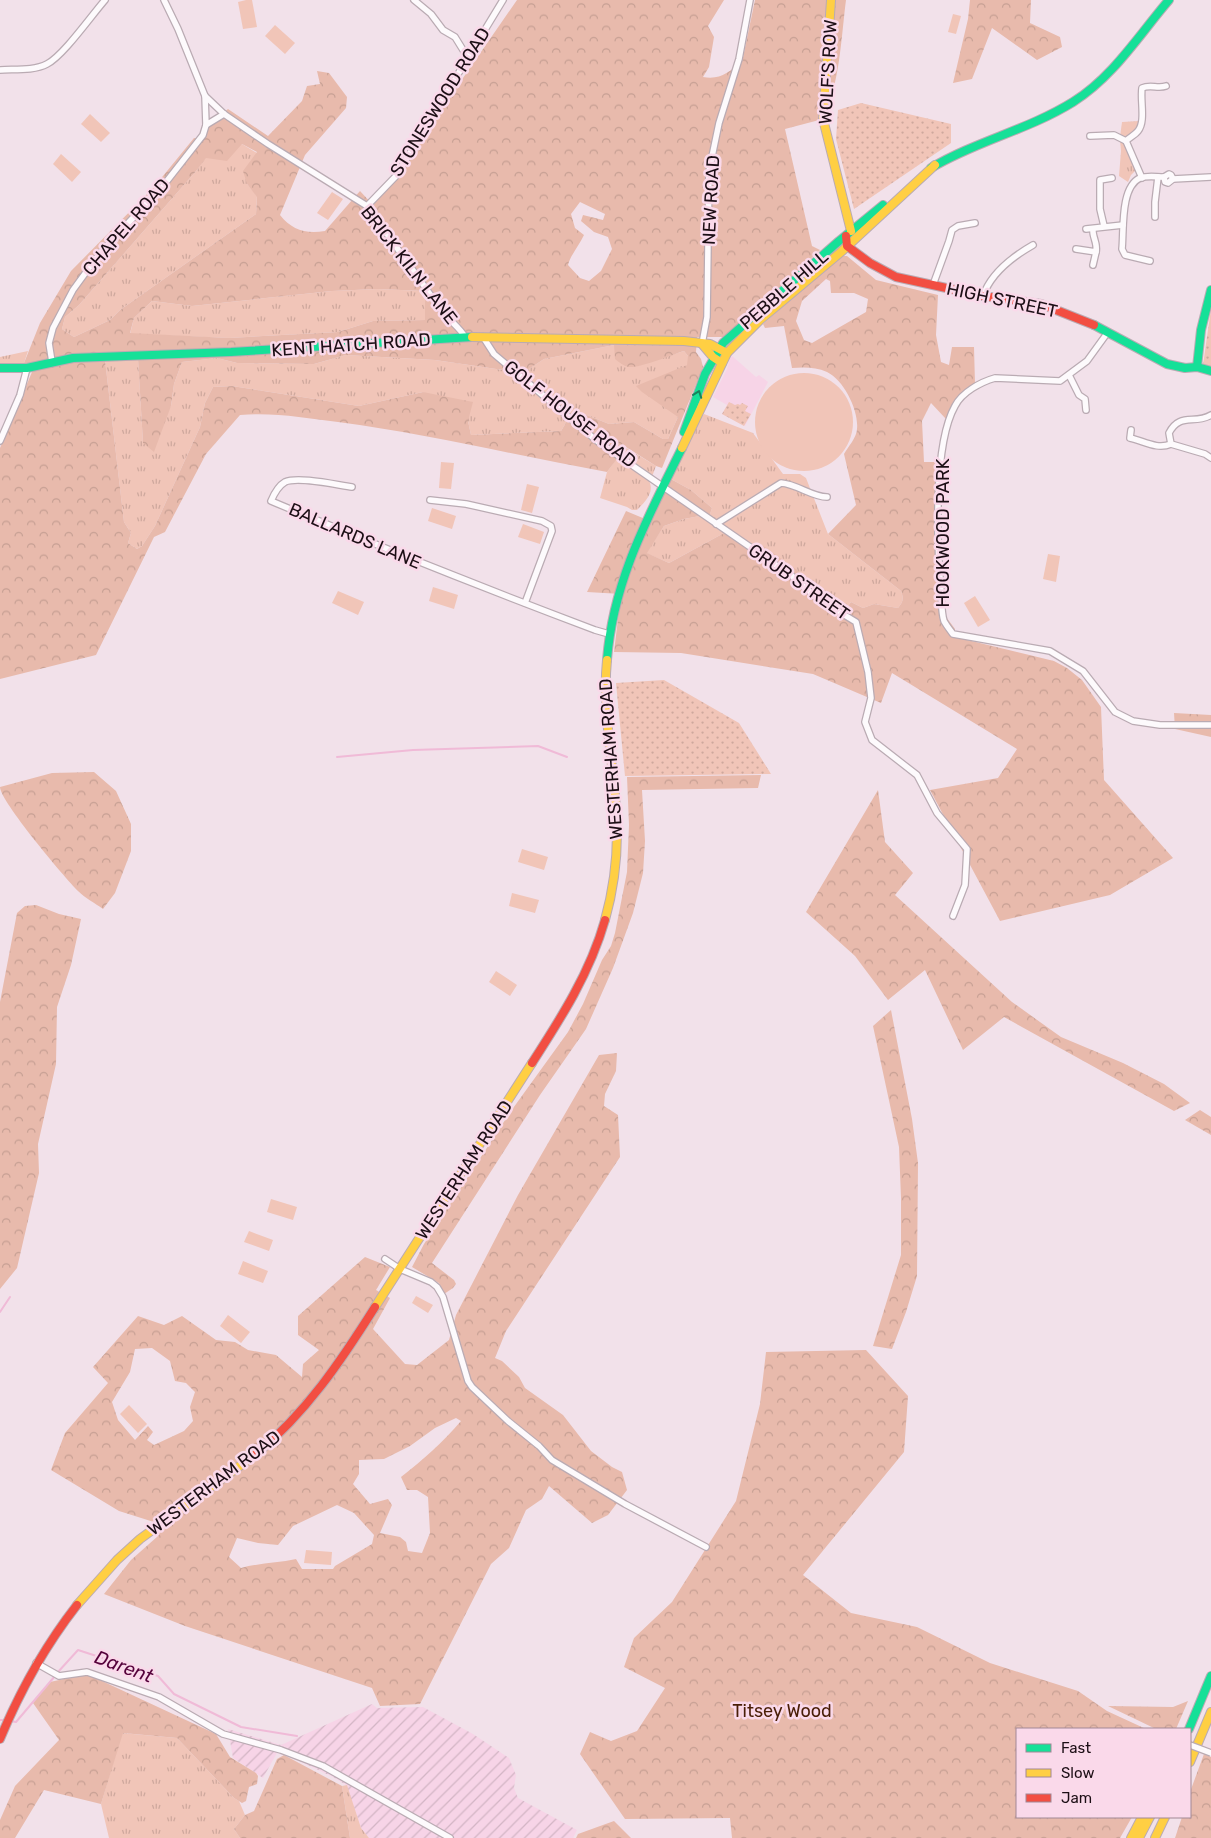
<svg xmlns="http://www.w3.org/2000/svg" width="1211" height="1838" viewBox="0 0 1211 1838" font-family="Rubik,sans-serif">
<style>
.built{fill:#f7d4e7}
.industrial{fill:url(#industrial-furrows)}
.grass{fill:url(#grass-tufts)}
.forest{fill:url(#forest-crowns);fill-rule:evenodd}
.park{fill:url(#park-dots)}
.pitch{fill:#f1c5b8}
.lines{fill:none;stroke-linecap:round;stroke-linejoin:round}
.stream{stroke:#f0bad7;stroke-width:2}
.street-casing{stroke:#baabb3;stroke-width:8}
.fast-casing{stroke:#baabb3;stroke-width:10}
.slow-casing{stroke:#baabb3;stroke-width:10}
.jam-casing{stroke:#baabb3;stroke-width:10}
.street{stroke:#fdfafc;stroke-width:5.5}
.fast{stroke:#16e098;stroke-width:8}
.slow{stroke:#ffcf43;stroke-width:8}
.jam{stroke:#f24e42;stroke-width:8}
.street-bridge-casing{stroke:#baabb3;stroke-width:8;stroke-linecap:butt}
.street-bridge{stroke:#fdfafc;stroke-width:5.5}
.oneway{stroke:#19825d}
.labels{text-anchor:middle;stroke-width:5;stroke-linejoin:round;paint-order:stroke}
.street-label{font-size:18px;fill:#1c0e15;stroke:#fad9ea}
.park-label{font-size:18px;fill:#491e06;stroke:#fad9ea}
.water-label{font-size:19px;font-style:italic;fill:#55023b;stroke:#fad9ea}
</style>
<defs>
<pattern id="industrial-furrows" width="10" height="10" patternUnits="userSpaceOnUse" patternTransform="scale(1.25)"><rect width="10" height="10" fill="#f7d4e7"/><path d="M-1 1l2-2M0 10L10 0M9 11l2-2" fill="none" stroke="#d3b5c5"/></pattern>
<pattern id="grass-tufts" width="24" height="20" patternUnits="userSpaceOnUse" patternTransform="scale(1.25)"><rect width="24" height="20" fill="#f1c5b8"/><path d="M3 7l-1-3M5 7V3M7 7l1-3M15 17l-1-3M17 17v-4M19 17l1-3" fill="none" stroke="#cea89d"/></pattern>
<pattern id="forest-crowns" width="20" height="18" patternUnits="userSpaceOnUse" patternTransform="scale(1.25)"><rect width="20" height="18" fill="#e8baac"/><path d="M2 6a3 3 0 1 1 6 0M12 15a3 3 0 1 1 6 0" fill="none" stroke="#c69f93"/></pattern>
<pattern id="park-dots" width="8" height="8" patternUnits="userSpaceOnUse" patternTransform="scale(1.25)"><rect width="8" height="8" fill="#f1c5b8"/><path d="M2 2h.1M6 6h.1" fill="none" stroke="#cea89d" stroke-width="1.8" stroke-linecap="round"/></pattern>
</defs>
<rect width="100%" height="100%" fill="#f2e1ea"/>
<path class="built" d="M731,355L756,377L759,375L768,382L745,426L722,414L727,405L713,397L727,369Z"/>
<path class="industrial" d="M372,1704L377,1708L423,1707L473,1734L509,1758L516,1775L514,1788L518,1798L577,1830L573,1838H369L361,1828L346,1785L333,1777L278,1751L263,1778L233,1758L228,1729L281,1745Z"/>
<g class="grass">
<path d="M1139,121L1141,122L1136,130L1125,139L1120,137L1122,122Z"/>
<path d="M1120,140L1124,142L1137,169L1131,175L1128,182L1119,176L1121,151Z"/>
<path d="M242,144L257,153L247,184L257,196L256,214L120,310L110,320L74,337L62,329L65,317L79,305L197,170L206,157Z"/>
<path d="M377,289L425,291L426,320L373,321L338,332L229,338L130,334L134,318L152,301L192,306L332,291Z"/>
<path d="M614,345L637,366L684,351L688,356V365L679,369L678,417L668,439H663L634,422L609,424L577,411L567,421L561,431L471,435L468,421L423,392L359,406L232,386L213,387L205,403L200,427L155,526L142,546L137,549L128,543L131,533L124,522L105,360L138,358L143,443L171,406L174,384L182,362L217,358L237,363L314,364L346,355L435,360L523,373L544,359Z"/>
<path d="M28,351L24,363L0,364V357Z"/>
<path d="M704,414L753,433L783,474H800L806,478L828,534L901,591C904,599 903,602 898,608L874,604L863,608L851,602L848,606L759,544L750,551L724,533L669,563L646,553L664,526L684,519L710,514L712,508L691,490L669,478L697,423Z"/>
<path d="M625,447L656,466L653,474L649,481C655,492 645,502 637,510H632L627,507L600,498L607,472Z"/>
<path d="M122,1733L177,1738L234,1798L239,1801L245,1815L234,1829L240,1838H109L101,1804Z"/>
<path d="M347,1785L361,1828L369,1838H350L342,1786Z"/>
</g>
<g class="forest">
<path d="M517,0H724L708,26L714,37L709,67L703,77C721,80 728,72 742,62L755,0H846C841,39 840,83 823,119L785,129L812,246L820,250L725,337H697L696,352L701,359L703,367L662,468L656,466L626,447L607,472C518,456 429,434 338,422C306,418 273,412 240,415L206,454L165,532L154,537L96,655L0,679V448L32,372L27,364L24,363L40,323L71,271L154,187L194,138L204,139L209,125L228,109L268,136L302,101L307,86L320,84L317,71L329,73L347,97L346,108L305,155L280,215C292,230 305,234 325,231L360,191L373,205L400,173L427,130ZM242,144L257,152L243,171L247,184L257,197L256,214L120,310L110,320L74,337L62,329L65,317L79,305L197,170L206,158L227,161ZM580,202L605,214L603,220L583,215L581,221L594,232L608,237L612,249L601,271L589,281L580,278L568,265C571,254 579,246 584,235L575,228L571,214ZM377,289L425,291V320L373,321L338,332L229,338L130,333L134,318L152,301L192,306L332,291ZM614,345L615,359C619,362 623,366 629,367C641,368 671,355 684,351L688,356L687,365L636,386L642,392L678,417L668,439H663L634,422L609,424L577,411L567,421L561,431L471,435L468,421L473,402L423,392L359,406L232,386L213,387L205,403L200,427L155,526L142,546L137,549L128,543L131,533L124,522L105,360L138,359L143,443L154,452L171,406L174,384L182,362L217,358L237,363L314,364L346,355L435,360L523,373L544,359Z"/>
<path d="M970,0H1031L1030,23L1060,37L1062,47L1037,60L992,28L972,79L953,83L968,19Z"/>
<path d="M841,256H847L876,280L938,295L936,335L941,362L949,365L952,347H974L975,384L955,401L946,419L931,403L922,421L924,462H939L941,610L955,629V637L1054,661L1067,668L1082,680L1101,707L1104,780L1173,858L1110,895L1000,921L930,790L998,778L1017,749L892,673L881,703L813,674L681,653L614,652L621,594L587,592L626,511L650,521L669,478L691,490L712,508L710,514L684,519L664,526L647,553L669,563L724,533L750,551L759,543L848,606L851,602L863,608L874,604L898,608C903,602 904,599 901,591L828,534L856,505L844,454C848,447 857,437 857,429C859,411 844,380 827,372C816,367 804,367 792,368L784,326L765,328L763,324ZM826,279L830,281L831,293H854L868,299L866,312L812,343L804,340L796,321L802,301Z"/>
<path d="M1174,713L1211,715V737L1175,729Z"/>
<path d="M94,772L116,791L131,824V851L115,893L103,909C95,903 85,898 78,891C65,878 0,801 0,787L52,773Z"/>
<path d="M761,775L758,788L642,790L645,841L643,873L633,913L613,968L586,1029L540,1095L432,1263L454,1280L456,1284L453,1288L444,1294L439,1283L412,1267L424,1244L511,1111L568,1032L583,1004L602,960L611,946L615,933L627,872L629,825L627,777Z"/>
<path d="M878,790L885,842L913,873L895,895L1012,1002L1061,1037L1123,1063L1164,1084L1190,1103L1174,1111L1004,1017L963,1050L925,970L888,1000L855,956L806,912Z"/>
<path d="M36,905L59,914L81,919L71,965L57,1007L56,1064L38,1144L39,1173L17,1268L0,1289V1002L17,913L25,906Z"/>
<path d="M891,1010L912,1119L918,1163L917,1276L906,1312L892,1349L873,1346L901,1255V1198L899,1147L873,1026Z"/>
<path d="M617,1053L616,1071L605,1094L604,1106L618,1115L620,1157L506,1331L495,1358L502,1361L519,1377L525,1388L563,1415L591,1451L612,1467L622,1472L627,1490L608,1515L592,1523L549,1486L542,1499L526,1510L509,1548L491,1564L420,1704L380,1706L372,1688L185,1626L104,1594L131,1560L158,1536L157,1523L119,1511L51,1470L65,1433L108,1383L93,1367L138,1316L164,1325L182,1316L216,1340L235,1342L248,1350L276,1355L302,1377L303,1364L319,1350L298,1335V1316L365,1257L390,1267L376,1290L390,1298L373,1329L405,1364L417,1365L449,1340L456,1315L518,1195L599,1055ZM152,1348L170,1361L175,1381L186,1383L195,1392L190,1407L193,1421L184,1431L154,1445L147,1440L153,1432L148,1426L135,1440L118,1420L112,1402L130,1372L135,1349ZM456,1418L461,1421C443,1442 423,1460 401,1477L407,1490H417L428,1497L430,1533L422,1553L408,1551L406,1542L400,1537L380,1533L392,1505L388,1499L370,1504L353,1484L359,1474V1460L384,1459L410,1446L435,1428ZM337,1505L354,1513L374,1535L372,1544L335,1566L333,1569H302L296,1559C278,1563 259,1563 241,1568L229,1557L237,1538L258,1543L278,1545L293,1526Z"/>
<path d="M1200,1110L1211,1117V1135L1185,1120Z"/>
<path d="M866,1350L908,1396L904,1452L803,1575L851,1613L917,1627L990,1663L1078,1691L1107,1711L1146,1729H1017V1817H1132L1120,1838H732L730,1818L625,1819L580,1754L590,1732L611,1741L637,1731L665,1688L624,1667L634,1638L672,1602L736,1501L760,1404L766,1352Z"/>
<path d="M87,1674L216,1734L230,1757L256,1773L258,1776L257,1784L249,1787L246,1801L242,1803L234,1798L177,1738L123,1733L101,1804L44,1790L15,1838H0V1820L15,1786L59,1740L33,1703L50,1682Z"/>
<path d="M1188,1701L1176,1729H1156L1108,1706L1173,1707Z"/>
<path d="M1204,1754L1211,1757V1838H1175L1182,1817H1190V1792Z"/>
<path d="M284,1755L342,1786L350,1838H240L234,1829L245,1815L254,1811L277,1759Z"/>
<path d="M614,1821L631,1838H576L578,1834Z"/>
</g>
<g class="park">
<path d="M861,103L951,124V143L854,209L836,139L838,110Z"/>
<path d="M1211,309V366L1203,365Z"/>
<path d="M729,402L735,405L738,404L740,405L742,403L748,406L745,411L751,414L744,426L722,414Z"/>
<path d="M664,680L739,723L771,774L625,776L616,683Z"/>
</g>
<g class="pitch">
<path d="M246,0H252L257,27L243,29L238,2Z"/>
<path d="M953,14L961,16L956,34L948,32Z"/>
<path d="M275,25L295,43L285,54L265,36Z"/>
<path d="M90,114L110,133L101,142L81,124Z"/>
<path d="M61,154L81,172L72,182L53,164Z"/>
<path d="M332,192L343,199L328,220L317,213Z"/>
<circle cx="804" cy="422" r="49"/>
<path d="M441,462L454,463L451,489L439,488Z"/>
<path d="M527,484L539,487L532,513L521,510Z"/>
<path d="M432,508L456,516L452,529L428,521Z"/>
<path d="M523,524L544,532L540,544L518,537Z"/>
<path d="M1048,554L1060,556L1056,582L1043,579Z"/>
<path d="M433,587L458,595L454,609L429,601Z"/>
<path d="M338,591L364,602L358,615L332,603Z"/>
<path d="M975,596L990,620L978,627L964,603Z"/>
<path d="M522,849L548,857L544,870L518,862Z"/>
<path d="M512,893L539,900L535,913L509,906Z"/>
<path d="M496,971L517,985L510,996L489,982Z"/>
<path d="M271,1199L297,1207L293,1220L267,1212Z"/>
<path d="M249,1231L273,1240L269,1251L244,1242Z"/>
<path d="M243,1261L268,1271L263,1283L238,1274Z"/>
<path d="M416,1296L433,1305L428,1313L412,1303Z"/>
<path d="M228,1315L250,1332L241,1343L220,1326Z"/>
<path d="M129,1405L147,1424L138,1433L120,1414Z"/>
<path d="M306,1550L332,1552L331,1565L304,1563Z"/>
</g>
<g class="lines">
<g class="stream">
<path d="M337,757L413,750L538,746L567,757"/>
<path d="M0,1312L10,1297"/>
<path d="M58,1672L78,1650L158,1676L174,1694L241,1727L297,1736"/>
<path d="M0,1720H6"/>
<path d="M10,1721L16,1722L55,1676"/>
</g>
<defs>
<g id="street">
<path d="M164,0L178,29L205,96L224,114L268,144L367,206L442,311C448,319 461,329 465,337"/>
<path d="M414,0L431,14L443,30L455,37L468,58"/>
<path d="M0,70C14,69 34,71 47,64C63,56 91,16 105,0"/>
<path d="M205,96L206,125L224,114"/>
<path d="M1090,136L1114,135L1126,141"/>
<path d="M1164,177L1165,182L1168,183L1173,179L1211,177"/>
<path d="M1142,178L1126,141C1130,137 1135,135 1138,131C1146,121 1140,101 1142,88C1150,84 1158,89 1166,86"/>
<path d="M367,206L396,176L503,0"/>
<path d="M1155,217V202L1158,177"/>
<path d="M1104,226L1100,209V180L1112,178"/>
<path d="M1086,229L1123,225"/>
<path d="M1076,249L1096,252C1098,243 1092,237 1093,229"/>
<path d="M1150,261L1125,255L1122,249C1124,231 1120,187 1140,178C1148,175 1156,177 1164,177L1169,174L1171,175L1173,179"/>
<path d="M1093,265L1096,252"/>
<path d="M933,285L949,241L952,230L958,226L975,223"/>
<path d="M983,296C991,273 1012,257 1033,245"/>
<path d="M1108,332L1087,361L1060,381L995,378C981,382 962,392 955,406C933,445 937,545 941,591C942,600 941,612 944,621C946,625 950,630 953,634L1050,651L1083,671L1115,712L1133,721L1160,725H1211"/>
<path d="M483,337L494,354L597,441L792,576L818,599L856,622L868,672L871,698L865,722L872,740L917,775L937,813L967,849L965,885L953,916"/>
<path d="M702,344L707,317L709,171L719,123L739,59L750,0"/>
<path d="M52,362L49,343L53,328L73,290L100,253L163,186L203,135L206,125"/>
<path d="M1069,375L1079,395L1085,399L1086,410"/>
<path d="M1211,415C1194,425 1180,412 1169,433L1171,444L1205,454L1211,458"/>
<path d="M1131,430L1130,438C1144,441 1157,450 1171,444"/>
<path d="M0,441L20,395L27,368"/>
<path d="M352,487C337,485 298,476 285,482C278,486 274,494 271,501C378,546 486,589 595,630L609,634"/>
<path d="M430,500L466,504L542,521L551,526L552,531L525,603"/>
<path d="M716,524L781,483C797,484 812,497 827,497"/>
<path d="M385,1259L400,1269L431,1282L437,1287L443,1297L468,1381L472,1387L508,1421L539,1446L552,1460L625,1504L706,1547"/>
<path d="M36,1663L59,1676L87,1672L159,1697L223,1734L281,1750L323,1766L450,1838"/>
</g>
<g id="fast">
<path d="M931,168C976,141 1028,130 1073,102C1113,77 1139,35 1169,0"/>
<path d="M1094,325L1167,364L1185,368L1197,367L1211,371"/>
<path d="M1197,367L1201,330L1211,290"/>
<path d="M0,368H27L73,358L231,352L472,337"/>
<path d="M684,432L705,374L723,343L839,241L883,205"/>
<path d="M607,660C613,581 648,517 682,448"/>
<path d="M1189,1729L1211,1676"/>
</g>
<g id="slow">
<path d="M831,0L823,119L851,231"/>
<path d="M472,337L684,341L710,344L727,353"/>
<path d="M702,344L713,357L722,363"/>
<path d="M682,448L727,353L760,320L841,252L935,165"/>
<path d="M605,920C615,884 619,847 616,809C613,759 602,710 607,660"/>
<path d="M375,1307L532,1063"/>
<path d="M77,1605L117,1560L140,1539L256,1454"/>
<path d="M1190,1762L1211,1712"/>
<path d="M1131,1838L1142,1817"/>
<path d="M1139,1838L1150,1817"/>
<path d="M1155,1838L1165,1817"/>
</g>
<g id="jam">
<path d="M846,236L847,246L870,263L896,277L983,296L1041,304L1094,325"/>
<path d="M532,1063C561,1018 590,973 605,920"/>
<path d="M256,1454C306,1413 341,1361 375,1307"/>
<path d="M0,1739C20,1691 45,1646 77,1605"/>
</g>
</defs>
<use href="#street" class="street-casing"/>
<use href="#fast" class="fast-casing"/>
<use href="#slow" class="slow-casing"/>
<use href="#jam" class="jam-casing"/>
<use href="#street" class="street"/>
<use href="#fast" class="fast"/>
<use href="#slow" class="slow"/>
<use href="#jam" class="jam"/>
<defs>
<path id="street-bridge" d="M1190,1745L1211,1753"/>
</defs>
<use href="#street-bridge" class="street-bridge-casing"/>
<use href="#street-bridge" class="street-bridge"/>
</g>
<defs><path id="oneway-chevron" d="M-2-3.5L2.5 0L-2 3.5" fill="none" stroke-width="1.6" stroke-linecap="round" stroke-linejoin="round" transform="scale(1.25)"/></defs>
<use class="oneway" href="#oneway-chevron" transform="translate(698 394) rotate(-70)"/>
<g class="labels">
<g class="street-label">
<text transform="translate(828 72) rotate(-87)" y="6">WOLF'S ROW</text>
<text transform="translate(440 102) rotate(-58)" y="6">STONESWOOD ROAD</text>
<text transform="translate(711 200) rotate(-87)" y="6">NEW ROAD</text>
<text transform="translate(126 227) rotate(-49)" y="6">CHAPEL ROAD</text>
<text transform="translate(409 265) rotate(52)" y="6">BRICK KILN LANE</text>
<text transform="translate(784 290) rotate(-41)" y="6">PEBBLE HILL</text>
<text transform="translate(1002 300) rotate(12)" y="6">HIGH STREET</text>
<text transform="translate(351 345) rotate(-4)" y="6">KENT HATCH ROAD</text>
<text transform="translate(570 414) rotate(38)" y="6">GOLF HOUSE ROAD</text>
<text transform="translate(943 533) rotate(-90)" y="6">HOOKWOOD PARK</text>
<text transform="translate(355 536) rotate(23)" y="6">BALLARDS LANE</text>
<text transform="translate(799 582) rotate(35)" y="6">GRUB STREET</text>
<text transform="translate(611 759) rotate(-94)" y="6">WESTERHAM ROAD</text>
<text transform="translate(464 1170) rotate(-57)" y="6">WESTERHAM ROAD</text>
<text transform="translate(214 1483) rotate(-37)" y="6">WESTERHAM ROAD</text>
</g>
<g class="park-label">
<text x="782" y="1717">Titsey Wood</text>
</g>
<g class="water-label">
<text transform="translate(124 1666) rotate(20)" y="7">Darent</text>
</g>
</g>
<rect x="1016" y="1728" width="175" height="90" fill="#fad9ea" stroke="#a18895"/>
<rect x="1026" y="1744" width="25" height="8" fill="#16e098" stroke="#a18895"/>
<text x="1061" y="1753" font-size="15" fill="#1c0e15">Fast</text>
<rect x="1026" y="1769" width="25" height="8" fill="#ffcf43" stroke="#a18895"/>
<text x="1061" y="1778" font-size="15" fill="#1c0e15">Slow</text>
<rect x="1026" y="1794" width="25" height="8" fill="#f24e42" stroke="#a18895"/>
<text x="1061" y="1803" font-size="15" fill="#1c0e15">Jam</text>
</svg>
